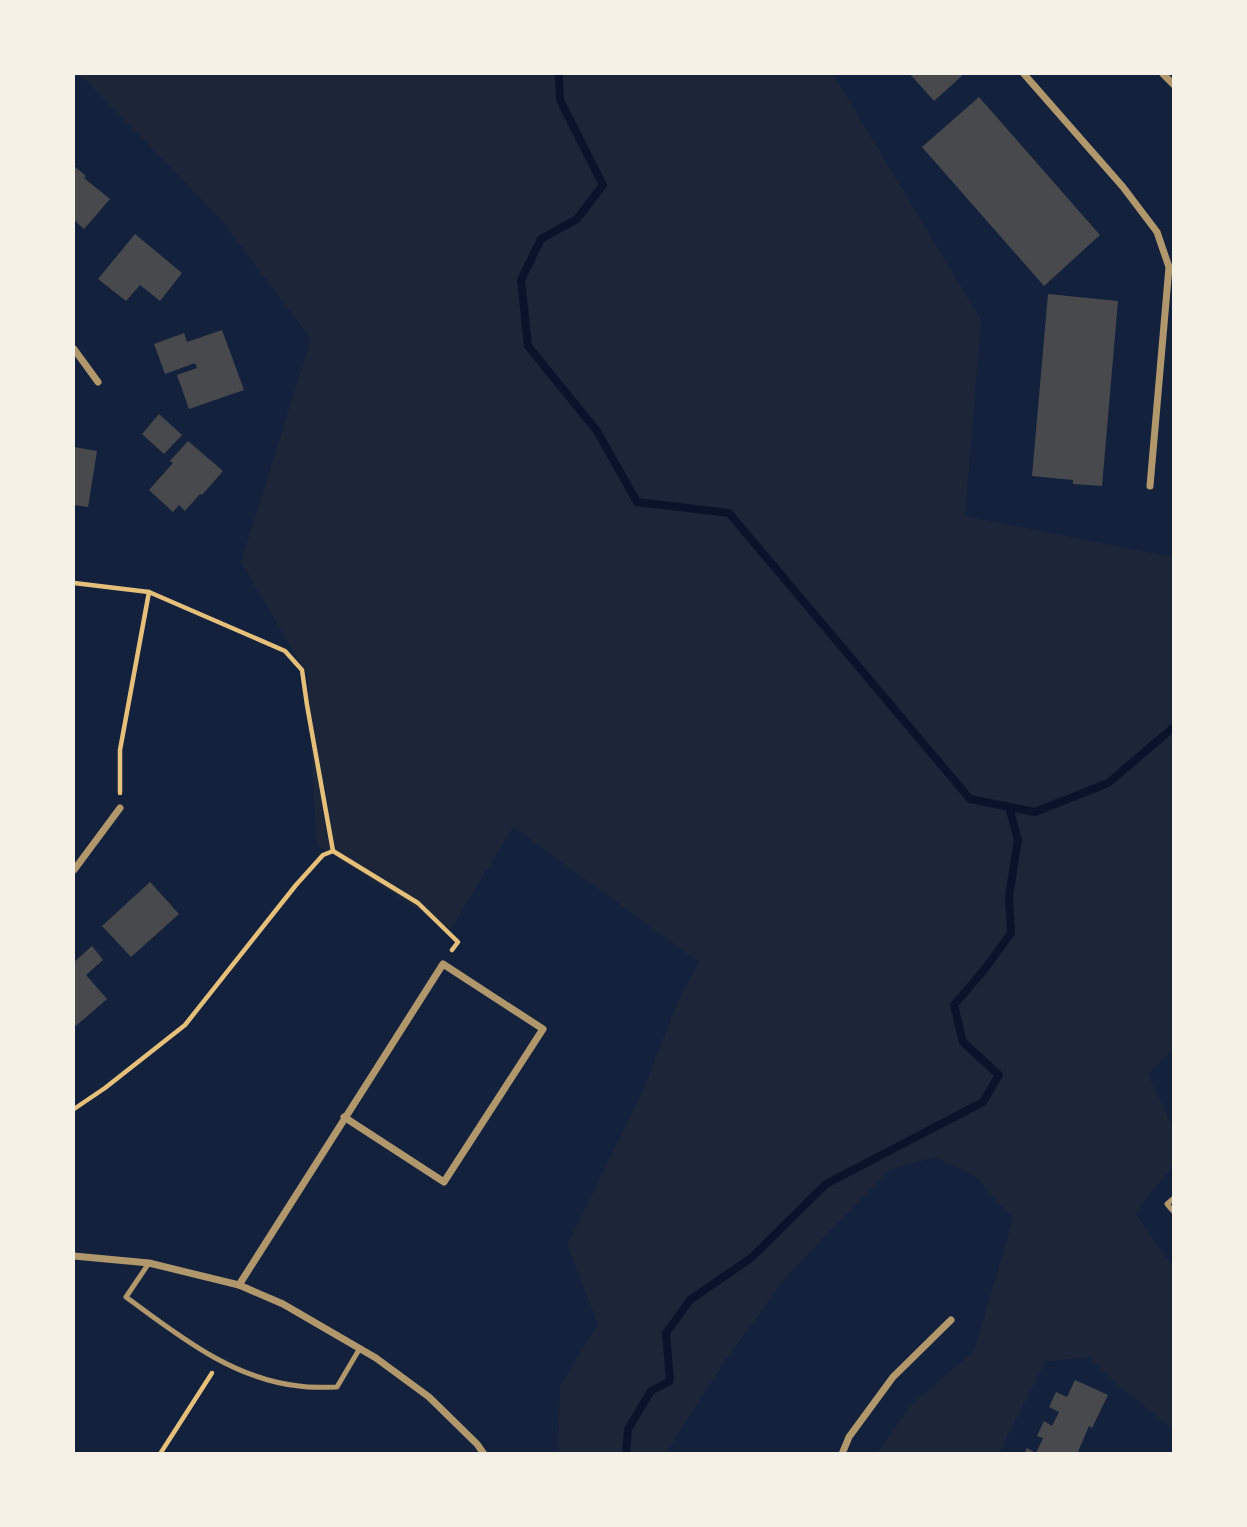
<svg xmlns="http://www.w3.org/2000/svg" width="1247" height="1527" viewBox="0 0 1247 1527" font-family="'Noto Sans',sans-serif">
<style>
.green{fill:#1d2539}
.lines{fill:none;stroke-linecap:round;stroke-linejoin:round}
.stream{stroke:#0b132b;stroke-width:8}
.building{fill:#48494c}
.path{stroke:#e5c07b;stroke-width:4.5}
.service{stroke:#b1986c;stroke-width:5}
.minor{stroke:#b1986c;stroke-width:7}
</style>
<rect width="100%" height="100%" fill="#14213d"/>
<path class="green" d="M74,74H833L981,320L965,516L1173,557L1174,1048L1148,1074L1173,1128V1160L1169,1171L1135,1213L1173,1267V1429L1122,1389L1089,1357L1045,1362L999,1453H877L912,1404L974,1351L1013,1219L976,1177L935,1157L889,1170L787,1276L723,1363L666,1453H559L558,1448L560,1386L598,1324L567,1245L640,1097L678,1001L699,962L513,827L450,930L317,845L307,674L241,562L311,339L221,220L87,81Z"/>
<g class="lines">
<g class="stream">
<path d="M559,74L560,100L603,185L577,219L541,239L521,280L528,346L597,431L637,502L729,513L970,799L1035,812L1108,783L1174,727"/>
<path d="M626,1454L628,1429L651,1391L670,1381L666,1333L690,1300L751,1258L826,1184L983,1102L999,1075L963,1042L954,1005L984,970L1011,933L1009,896L1018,840L1009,807"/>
</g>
</g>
<g class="building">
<path d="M910,74H964L934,101Z"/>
<path d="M979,97L1100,235L1044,286L922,147Z"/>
<path d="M74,166L86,176L84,178L110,199L84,229L74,220Z"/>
<path d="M135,234L182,273L160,301L140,285L126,301L98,279Z"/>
<path d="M1048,294L1118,301L1102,486L1073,484V480L1032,476Z"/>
<path d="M222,330L244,390L189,409L177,375L197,368L195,363L165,374L154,344L184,333L187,342Z"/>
<path d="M159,414L182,435L164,454L142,434Z"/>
<path d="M188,441L223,471L202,495L200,494L185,511L179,505L173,512L149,490L173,463L170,461Z"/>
<path d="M74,447L97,451L88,507L74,505Z"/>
<path d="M150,882L179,914L131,957L102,926Z"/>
<path d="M92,946L103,960L86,975L107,999L76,1026L74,1022V962Z"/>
<path d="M1075,1380L1108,1395L1092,1428L1089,1426L1077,1454H1024L1027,1448L1036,1453L1043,1438L1037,1436L1044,1421L1052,1426L1059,1412L1049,1407L1056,1392L1067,1397Z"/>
</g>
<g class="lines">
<g class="path">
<path d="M74,583L149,592L285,651L302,670L307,705L333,851"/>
<path d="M120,793V750L149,592"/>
<path d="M74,1109L105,1088L185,1025L296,885L323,855L333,851L418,903L458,942L452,950"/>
<path d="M160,1454L212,1373"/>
</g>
<g class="service">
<path d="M1174,1198L1167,1204L1174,1212"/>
<path d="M149,1263L126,1297C178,1335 232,1379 299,1386C311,1388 324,1387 337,1387L360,1348"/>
</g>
<g class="minor">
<path d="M1024,74L1123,187L1157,232L1169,267L1150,486"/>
<path d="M1163,74L1174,85"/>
<path d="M74,349L98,382"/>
<path d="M74,870L120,808"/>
<path d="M74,1256L149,1263L239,1285L283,1304L376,1358L429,1397L477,1444L484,1454"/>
<path d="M239,1285L443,964L543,1029L444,1182L344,1117"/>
<path d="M842,1454L849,1437L893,1377L951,1320"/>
</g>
</g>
<rect width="1247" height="1527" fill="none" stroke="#f6f1e7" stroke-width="150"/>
</svg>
